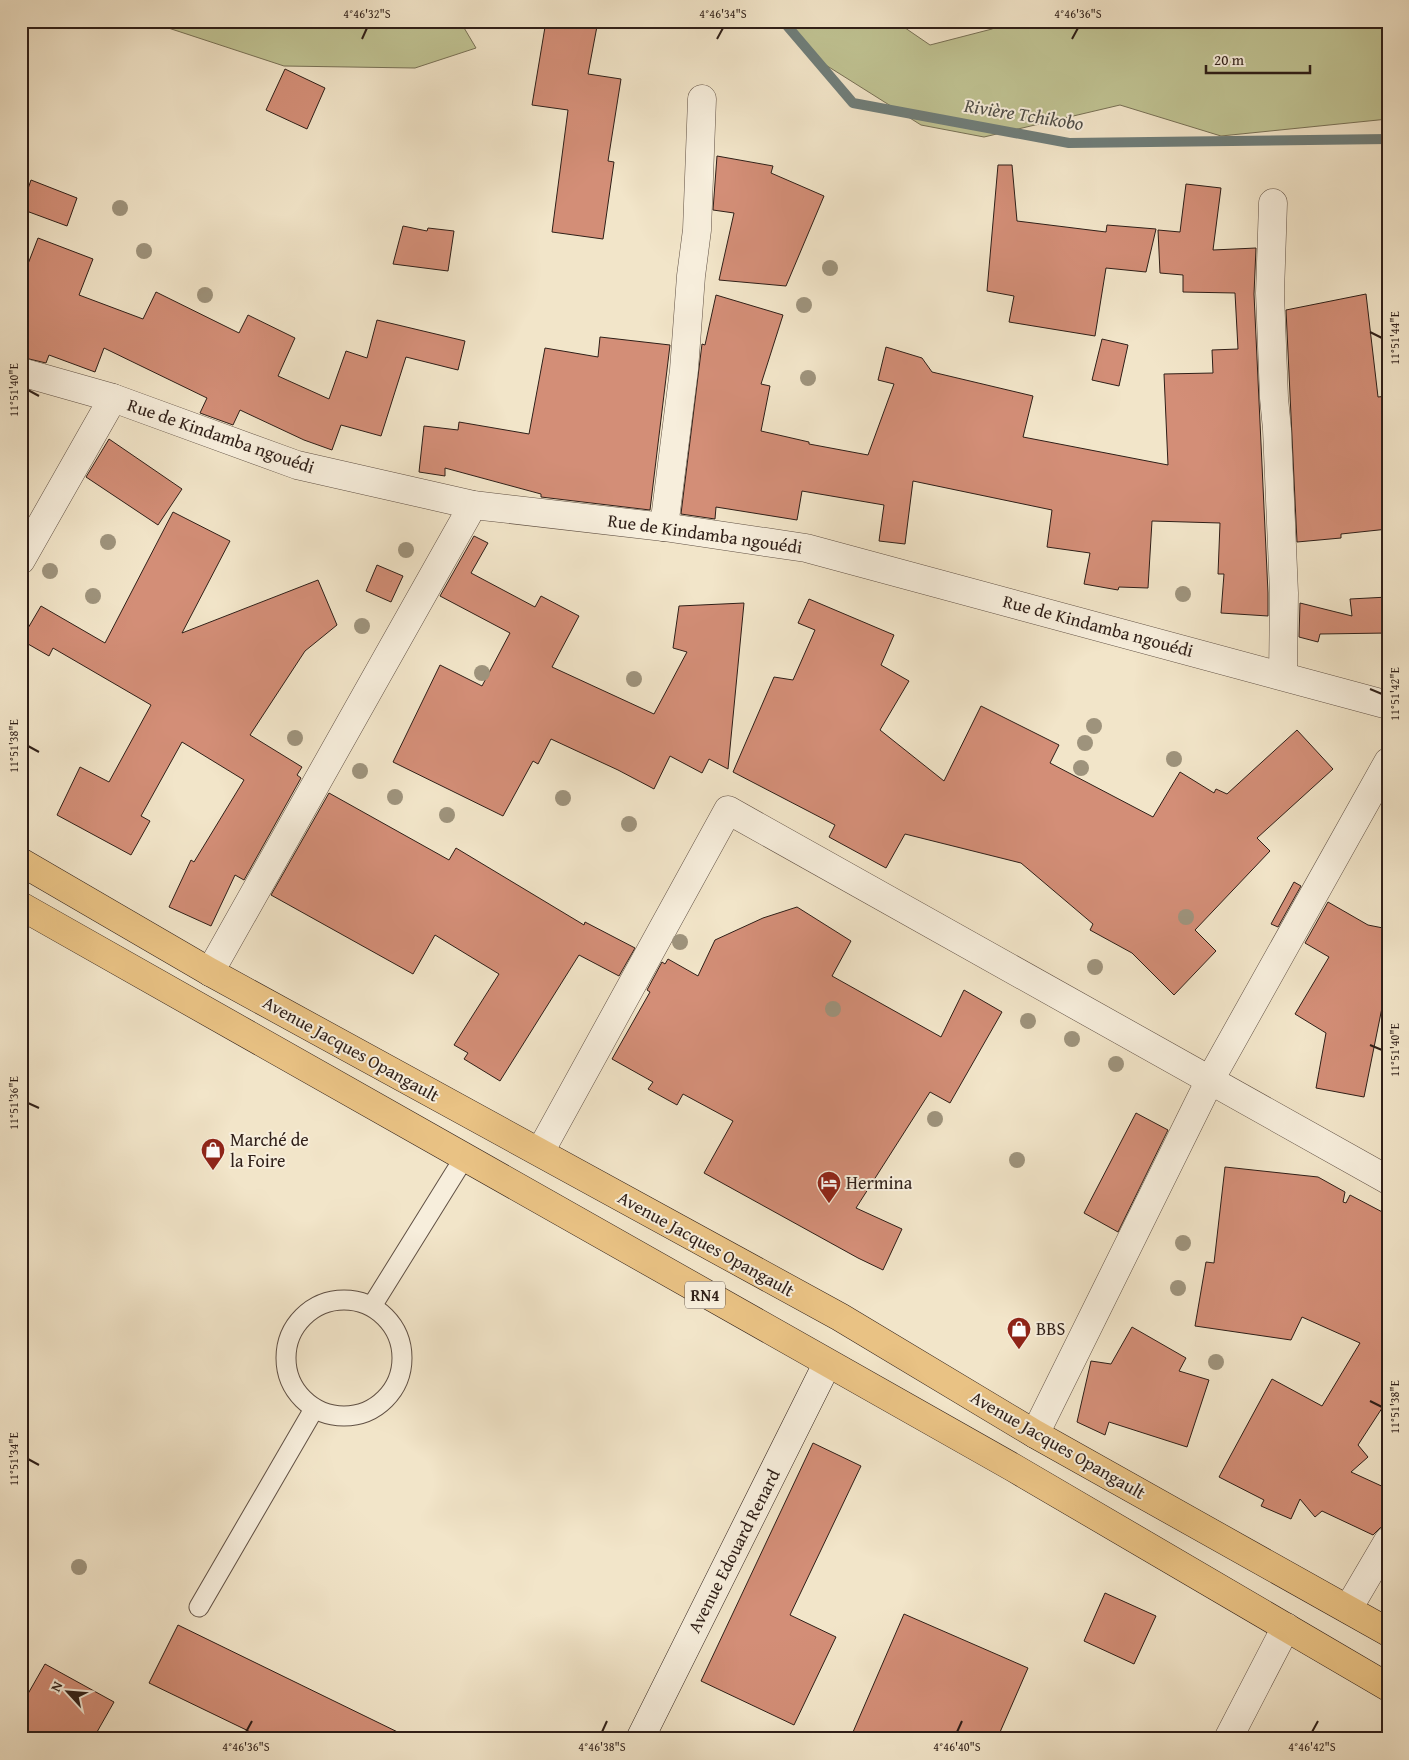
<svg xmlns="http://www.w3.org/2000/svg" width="1409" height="1760" viewBox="0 0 1409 1760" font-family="'Gentium Book Plus',serif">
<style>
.green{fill:#c0c393;stroke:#787156}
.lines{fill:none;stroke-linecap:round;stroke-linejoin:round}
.stream{stroke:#707e7a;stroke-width:10}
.building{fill:#d38e77;stroke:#2f1f18}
.lane-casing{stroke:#605044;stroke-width:21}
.street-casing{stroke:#605044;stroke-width:29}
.secondary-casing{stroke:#2f1f18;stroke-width:29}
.highway-casing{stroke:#2f1f18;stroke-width:29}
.lane{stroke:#f7eedc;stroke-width:19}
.street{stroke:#f7eedc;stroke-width:28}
.secondary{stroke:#f7eedc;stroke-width:28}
.highway{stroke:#e9c284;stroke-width:28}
.tree{fill:#9e937c}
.ticks{fill:none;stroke:#2f1f18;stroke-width:2}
.labels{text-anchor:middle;stroke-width:4;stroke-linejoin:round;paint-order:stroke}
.shield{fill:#f7eedc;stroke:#6b5d53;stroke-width:1}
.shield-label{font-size:16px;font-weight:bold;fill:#2f1f18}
.street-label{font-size:18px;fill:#2f1f18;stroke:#f7eedc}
.poi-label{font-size:18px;fill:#2f1f18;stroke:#f7eedc;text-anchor:start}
.water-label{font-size:19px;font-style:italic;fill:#504f49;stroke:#f7eedc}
.neatline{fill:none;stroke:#2f1f18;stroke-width:2}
.ticks-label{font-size:12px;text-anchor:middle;fill:#2f1f18}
</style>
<rect width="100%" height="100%" fill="#f2e5c9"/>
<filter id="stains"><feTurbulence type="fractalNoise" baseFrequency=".004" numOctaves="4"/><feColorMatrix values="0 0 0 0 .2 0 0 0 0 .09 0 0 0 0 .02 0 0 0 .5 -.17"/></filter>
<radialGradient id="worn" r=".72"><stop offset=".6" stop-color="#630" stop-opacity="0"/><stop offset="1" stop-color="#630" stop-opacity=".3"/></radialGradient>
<g class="green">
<path d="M147,21H460L476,48L415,68L284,66Z"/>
<path d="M788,21H895L930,45L992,29L1006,21H1388V119L1221,136L1120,105L984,137L921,125L813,57Z"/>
</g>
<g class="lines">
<path class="stream" d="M783,21L853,103L1069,143L1388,139"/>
</g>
<g class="building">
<path d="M546,21H598L588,74L621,79L608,161L614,162L603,239L552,232L568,110L532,105Z"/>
<path d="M285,69L325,88L307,129L266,110Z"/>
<path d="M717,156L773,166L771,173L824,196L786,286L719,280L734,213L713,210Z"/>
<path d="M998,165H1012L1017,221L1106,232L1107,225L1156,229L1146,272L1106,268L1095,336L1009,322L1014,296L987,291Z"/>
<path d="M31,180L77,198L67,226L21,209Z"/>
<path d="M1186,184L1221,188L1213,250L1256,248L1254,294L1268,593V616L1221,613L1224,574H1218L1220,523L1152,521L1148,588L1119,587L1118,590L1084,584L1090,553L1047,547L1052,510L913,481L905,544L879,541L884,505L802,491L797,520L716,507L715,519L681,514L702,344L705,345L716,295L783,315L761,384L770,386L761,431L809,442V444L868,455L894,384L878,380L886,347L922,358L932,372L1033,396L1023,437L1168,465L1164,374L1213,373L1212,350L1238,349L1235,293L1183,292V275L1160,273L1158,230L1180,232Z"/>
<path d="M403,226L427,231L428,228L454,231L448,271L393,264Z"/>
<path d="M38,238L93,259L79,295L143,319L156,292L239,333L248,315L295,338L278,376L329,399L346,351L367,358L377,320L465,341L458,370L406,357L381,436L341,425L332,450L304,440L240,410L233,425L200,413L207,398L104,348L95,372L49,355L46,363L21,357V282Z"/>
<path d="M1366,294L1378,397L1388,396V529L1341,534V538L1297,542L1286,310Z"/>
<path d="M600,337L670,345L650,510L541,497V494L445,468V476L419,472L424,426L458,430L459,422L529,434L545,348L598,357Z"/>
<path d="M1102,339L1128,345L1119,386L1092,380Z"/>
<path d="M109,439L182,489L158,525L86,477Z"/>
<path d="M173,512L230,541L182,633L318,580L337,625L305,651L250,735L302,767L297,775L301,778L244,880L235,875L211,926L169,907L191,860L194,862L244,780L182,742L141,816L150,821L131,855L57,815L80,767L109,782L151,705L53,648L49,656L21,640L41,606L105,643Z"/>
<path d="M474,536L488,543L471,573L535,607L541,596L579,616L552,667L654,714L687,652L673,648L679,606L744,603L728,769L709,759L702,773L670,756L654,789L618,770L551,739L538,764L533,761L503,816L393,762L440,665L482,686L510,633L440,596Z"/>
<path d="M377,565L403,576L391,602L366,591Z"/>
<path d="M1388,597V633L1320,634L1318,642L1299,637L1300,603L1352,616L1350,599Z"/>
<path d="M809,599L894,635L881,665L909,681L880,730L944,781L981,706L1059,745L1050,763L1153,817L1180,772L1214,793L1216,789L1227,794L1297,730L1333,769L1257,838L1270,851L1195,930L1216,951L1174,995L1132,953L1090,930L1093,924L1021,863L905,834L886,868L829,837L835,825L733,772L774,677L793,680L815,630L798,623Z"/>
<path d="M329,793L449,860L456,848L584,925L585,922L635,948L619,976L579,955L500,1081L464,1059L468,1053L454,1045L499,974L435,935L413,974L271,895Z"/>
<path d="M1294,882L1301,886L1278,927L1271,924Z"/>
<path d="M1328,902L1368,925L1388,929V978L1364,1097L1316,1088L1326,1033L1295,1014L1329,957L1305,943Z"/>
<path d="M797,907L851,941L832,976L941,1037L964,990L1002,1012L950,1103L930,1092L856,1208L902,1229L883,1270L858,1258L704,1173L733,1121L683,1094L677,1105L648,1089L653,1082L612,1059L650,992L647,990L662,962L665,964L668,959L698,976L715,940L763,918Z"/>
<path d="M1136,1113L1168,1130L1118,1232L1084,1213Z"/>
<path d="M1225,1167L1318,1177L1345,1192L1343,1202L1346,1203L1350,1195L1388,1215V1399L1358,1445L1368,1457L1351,1472L1388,1489V1518L1384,1526L1380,1528L1373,1535L1322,1511L1315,1517L1300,1499L1291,1519L1261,1506L1264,1500L1219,1477L1272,1379L1322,1406L1360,1343L1302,1317L1291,1340L1195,1326L1206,1262L1214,1263Z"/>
<path d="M1132,1327L1186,1358L1179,1371L1209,1380L1187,1447L1109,1422L1105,1435L1077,1422L1091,1361L1111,1364Z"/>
<path d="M813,1443L861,1466L790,1615L836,1637L794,1725L701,1681Z"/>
<path d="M1105,1593L1156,1616L1134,1664L1084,1641Z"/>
<path d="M904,1614L1028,1668L997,1739H850Z"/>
<path d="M178,1625L412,1739H265L149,1683Z"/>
<path d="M45,1664L114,1702L93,1739H21V1706Z"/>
</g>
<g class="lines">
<defs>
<g id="lane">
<circle cx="344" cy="1358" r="58"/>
<path d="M372,1306L464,1158"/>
<path d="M199,1607L314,1409"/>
</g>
<g id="street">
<path d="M1273,203L1270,293L1274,398L1277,429L1284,593L1283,676"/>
<path d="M21,372L113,398L297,465L473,505L664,527L806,548L1388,705"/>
<path d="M664,527L684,370L691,276L697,230L702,99"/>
<path d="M21,560L113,398"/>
<path d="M210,972L473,505"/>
<path d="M540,1152L728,810L1388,1180"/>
<path d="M1035,1434L1210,1080L1388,762"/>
<path d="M1348,1609L1388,1541"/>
<path d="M1228,1739L1286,1627"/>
</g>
<path id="secondary" d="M640,1739L827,1364"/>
<g id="highway">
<path d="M21,862L210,972L840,1317L1035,1434L1388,1632"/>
<path d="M21,906L1014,1468L1388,1687"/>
</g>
</defs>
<use href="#lane" class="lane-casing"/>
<use href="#street" class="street-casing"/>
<use href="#secondary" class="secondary-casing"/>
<use href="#highway" class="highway-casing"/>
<use href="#lane" class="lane"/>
<use href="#street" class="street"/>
<use href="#secondary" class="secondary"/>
<use href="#highway" class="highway"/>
</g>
<g class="tree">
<circle cx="120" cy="208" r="8"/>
<circle cx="144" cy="251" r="8"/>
<circle cx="830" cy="268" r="8"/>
<circle cx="205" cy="295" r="8"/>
<circle cx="804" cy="305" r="8"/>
<circle cx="808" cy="378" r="8"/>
<circle cx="108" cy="542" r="8"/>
<circle cx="406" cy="550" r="8"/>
<circle cx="50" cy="571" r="8"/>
<circle cx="1183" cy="594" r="8"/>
<circle cx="93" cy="596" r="8"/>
<circle cx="362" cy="626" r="8"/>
<circle cx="482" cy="673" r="8"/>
<circle cx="634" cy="679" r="8"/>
<circle cx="1094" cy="726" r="8"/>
<circle cx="295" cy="738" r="8"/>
<circle cx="1085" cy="743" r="8"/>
<circle cx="1174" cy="759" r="8"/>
<circle cx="1081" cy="768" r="8"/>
<circle cx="360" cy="771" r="8"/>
<circle cx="395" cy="797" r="8"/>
<circle cx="563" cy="798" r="8"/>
<circle cx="447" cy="815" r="8"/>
<circle cx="629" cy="824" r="8"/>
<circle cx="1186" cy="917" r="8"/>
<circle cx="680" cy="942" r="8"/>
<circle cx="1095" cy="967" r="8"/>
<circle cx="833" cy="1009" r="8"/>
<circle cx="1028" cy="1021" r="8"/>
<circle cx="1072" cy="1039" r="8"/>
<circle cx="1116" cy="1064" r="8"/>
<circle cx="935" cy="1119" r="8"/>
<circle cx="1017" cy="1160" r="8"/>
<circle cx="1183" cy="1243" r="8"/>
<circle cx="1178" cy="1288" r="8"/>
<circle cx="1216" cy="1362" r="8"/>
<circle cx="79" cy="1567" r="8"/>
</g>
<path class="ticks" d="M362,39L367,28M717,39L723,28M1072,39L1078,28M1370,332L1382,338M28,390L39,396M1370,689L1382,694M28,746L39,752M1370,1045L1382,1050M28,1103L39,1108M1370,1401L1382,1407M28,1459L39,1465M246,1732L252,1721M602,1732L607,1721M957,1732L962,1721M1312,1732L1318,1721"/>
<defs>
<symbol id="shop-pin" viewBox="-11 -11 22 30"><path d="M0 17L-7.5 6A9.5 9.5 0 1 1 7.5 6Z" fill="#8f2418" stroke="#f7eedc"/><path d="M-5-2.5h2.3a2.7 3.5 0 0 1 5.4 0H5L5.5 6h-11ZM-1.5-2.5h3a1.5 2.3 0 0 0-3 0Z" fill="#fff"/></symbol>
<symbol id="hotel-pin" viewBox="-11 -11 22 30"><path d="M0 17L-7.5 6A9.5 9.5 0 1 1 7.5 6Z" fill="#8f2418" stroke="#f7eedc"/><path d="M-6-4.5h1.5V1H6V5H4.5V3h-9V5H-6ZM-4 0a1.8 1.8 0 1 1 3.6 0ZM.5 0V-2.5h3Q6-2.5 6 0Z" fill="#fff"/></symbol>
</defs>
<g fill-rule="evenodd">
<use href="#shop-pin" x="199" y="1136" width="28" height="38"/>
<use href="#hotel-pin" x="815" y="1169" width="28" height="38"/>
<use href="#shop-pin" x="1005" y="1315" width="28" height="38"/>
</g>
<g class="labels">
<rect class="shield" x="685" y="1281.5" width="40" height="27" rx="4"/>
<g class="shield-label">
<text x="705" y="1301">RN4</text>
</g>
<g class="street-label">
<text transform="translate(221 436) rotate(19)" y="6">Rue de Kindamba ngouédi</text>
<text transform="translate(705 534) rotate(8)" y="6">Rue de Kindamba ngouédi</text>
<text transform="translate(1098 626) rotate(15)" y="6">Rue de Kindamba ngouédi</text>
<text transform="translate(351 1049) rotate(29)" y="6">Avenue Jacques Opangault</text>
<text transform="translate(706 1244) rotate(29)" y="6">Avenue Jacques Opangault</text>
<text transform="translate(1058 1445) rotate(30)" y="6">Avenue Jacques Opangault</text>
<text transform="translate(734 1551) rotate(-63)" y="6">Avenue Edouard Renard</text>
</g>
<g class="poi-label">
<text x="230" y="1146">Marché de<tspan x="230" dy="21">la Foire</tspan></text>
<text x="846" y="1189">Hermina</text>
<text x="1036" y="1335">BBS</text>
</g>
<g class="water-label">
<text transform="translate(1024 114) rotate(9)" y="7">Rivière Tchikobo</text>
</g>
</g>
<rect width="1409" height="1760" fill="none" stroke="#f2e5c9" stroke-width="55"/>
<g transform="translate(68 1692) rotate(296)" stroke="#f7eedc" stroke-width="4" paint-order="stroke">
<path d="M0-4L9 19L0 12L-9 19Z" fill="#2f1f18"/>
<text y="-8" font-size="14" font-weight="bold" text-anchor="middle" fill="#2f1f18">N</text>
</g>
<path d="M1206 65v8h104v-8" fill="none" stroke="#2f1f18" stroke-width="2.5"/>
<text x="1214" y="65" font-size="15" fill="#2f1f18" stroke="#f7eedc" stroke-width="4" paint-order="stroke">20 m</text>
<rect x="28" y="28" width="1354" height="1704" class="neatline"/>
<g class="ticks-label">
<text x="367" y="18">4°46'32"S</text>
<text x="723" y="18">4°46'34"S</text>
<text x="1078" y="18">4°46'36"S</text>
<text transform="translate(1395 338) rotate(-90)" y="4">11°51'44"E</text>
<text transform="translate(14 390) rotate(-90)" y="4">11°51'40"E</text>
<text transform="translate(1395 694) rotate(-90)" y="4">11°51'42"E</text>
<text transform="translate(14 746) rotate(-90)" y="4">11°51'38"E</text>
<text transform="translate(1395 1050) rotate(-90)" y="4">11°51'40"E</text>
<text transform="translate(14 1103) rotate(-90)" y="4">11°51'36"E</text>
<text transform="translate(1395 1407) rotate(-90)" y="4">11°51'38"E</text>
<text transform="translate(14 1459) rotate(-90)" y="4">11°51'34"E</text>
<text x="246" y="1751">4°46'36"S</text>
<text x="602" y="1751">4°46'38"S</text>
<text x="957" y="1751">4°46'40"S</text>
<text x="1312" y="1751">4°46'42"S</text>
</g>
<rect width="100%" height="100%" filter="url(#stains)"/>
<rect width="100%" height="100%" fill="url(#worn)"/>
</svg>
